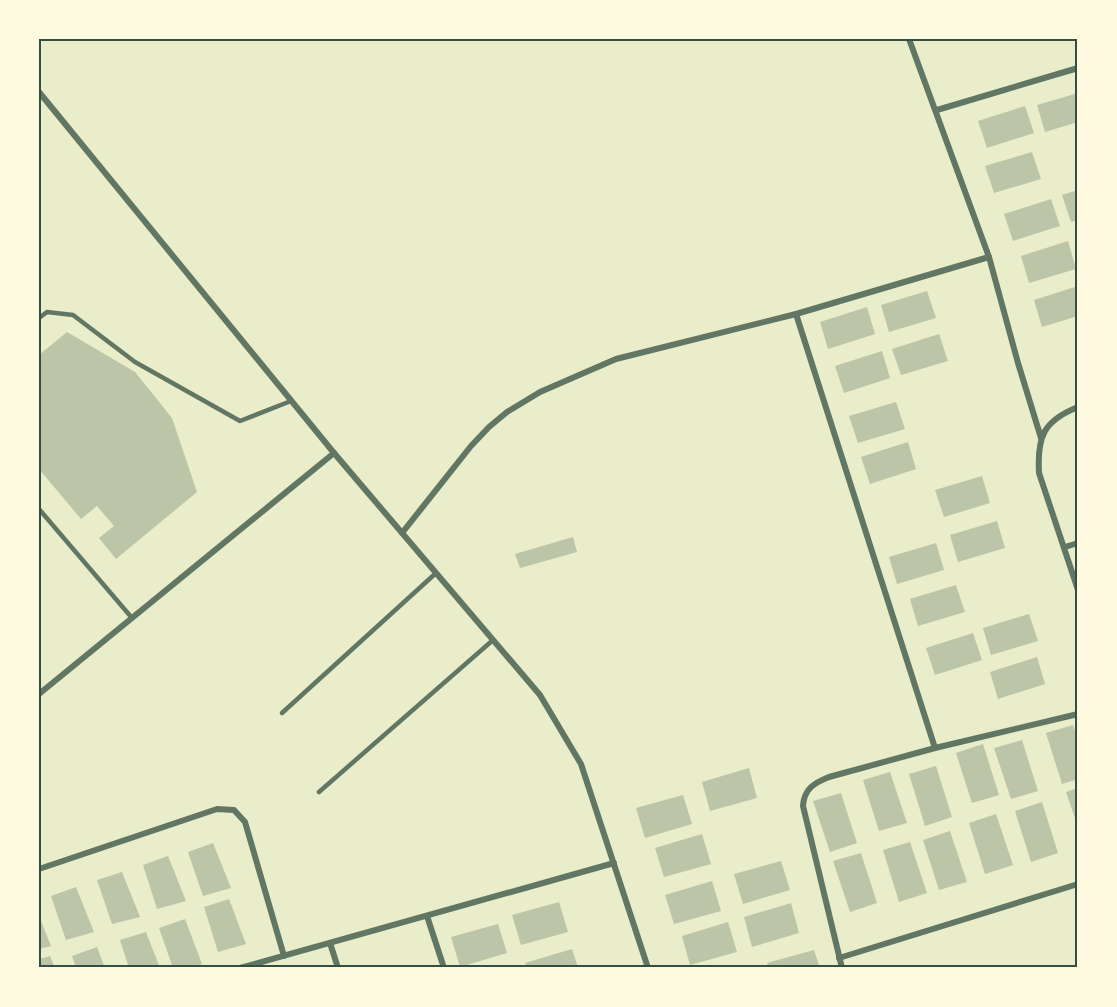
<svg xmlns="http://www.w3.org/2000/svg" width="1117" height="1007" viewBox="0 0 1117 1007" font-family="Mulish,sans-serif">
<style>
.building{fill:#bcc5a7}
.lines{fill:none;stroke-linecap:round;stroke-linejoin:round}
.service{stroke:#617663;stroke-width:4.5}
.minor{stroke:#617663;stroke-width:6}
.neatline{fill:none;stroke:#344e41;stroke-width:2}
</style>
<rect width="100%" height="100%" fill="#e9edc9"/>
<g class="building">
<path d="M1078,93V122L1045,132L1037,105Z"/>
<path d="M1025,106L1034,133L987,148L978,121Z"/>
<path d="M1032,152L1041,179L994,193L985,166Z"/>
<path d="M1078,190V220L1071,222L1062,195Z"/>
<path d="M1051,199L1060,226L1013,241L1004,214Z"/>
<path d="M1068,241L1076,269L1029,283L1021,256Z"/>
<path d="M1078,286V316L1042,327L1034,300Z"/>
<path d="M927,291L936,318L889,332L881,305Z"/>
<path d="M867,307L875,334L828,349L820,322Z"/>
<path d="M67,332L135,372L172,418L197,492L116,559L99,538L114,526L97,506L81,519L39,469V355Z"/>
<path d="M939,334L948,361L901,375L892,349Z"/>
<path d="M882,351L890,378L844,393L835,366Z"/>
<path d="M896,402L905,429L858,443L849,416Z"/>
<path d="M908,442L916,469L870,484L861,457Z"/>
<path d="M982,476L990,503L944,517L935,490Z"/>
<path d="M997,521L1005,548L958,562L950,535Z"/>
<path d="M573,537L577,552L520,568L515,554Z"/>
<path d="M936,543L944,570L897,584L889,557Z"/>
<path d="M956,585L965,612L918,626L910,599Z"/>
<path d="M1029,614L1038,641L991,655L983,628Z"/>
<path d="M973,633L982,660L935,675L926,648Z"/>
<path d="M1037,657L1045,684L998,699L990,672Z"/>
<path d="M1073,725L1078,740V779L1062,784L1046,733Z"/>
<path d="M1022,740L1038,791L1011,799L994,748Z"/>
<path d="M983,744L999,795L972,803L956,753Z"/>
<path d="M936,766L952,817L925,826L909,774Z"/>
<path d="M749,768L757,798L710,811L702,782Z"/>
<path d="M890,772L907,823L879,831L863,780Z"/>
<path d="M1078,788V827L1066,792Z"/>
<path d="M841,793L857,843L830,852L813,801Z"/>
<path d="M683,795L692,824L645,838L636,808Z"/>
<path d="M1042,802L1058,853L1031,862L1015,811Z"/>
<path d="M996,814L1013,865L985,874L969,823Z"/>
<path d="M950,831L967,882L939,890L923,840Z"/>
<path d="M702,834L711,864L664,877L655,848Z"/>
<path d="M910,842L927,893L899,902L883,850Z"/>
<path d="M213,843L231,888L203,896L188,852Z"/>
<path d="M861,853L877,903L850,912L833,861Z"/>
<path d="M168,856L186,901L157,909L143,865Z"/>
<path d="M781,861L790,890L743,904L734,874Z"/>
<path d="M122,872L140,917L112,924L97,880Z"/>
<path d="M712,881L721,911L674,924L665,895Z"/>
<path d="M76,887L94,932L66,940L51,896Z"/>
<path d="M229,899L246,944L218,952L204,907Z"/>
<path d="M559,902L568,932L521,945L512,915Z"/>
<path d="M791,903L799,933L752,947L744,917Z"/>
<path d="M39,916L51,946L39,949Z"/>
<path d="M185,919L202,964L189,968H173L159,928Z"/>
<path d="M728,922L737,952L690,965L682,936Z"/>
<path d="M498,924L507,953L460,967L451,937Z"/>
<path d="M146,932L160,968H129L120,940Z"/>
<path d="M97,947L105,968H76L72,956Z"/>
<path d="M572,949L578,968H527L525,963Z"/>
<path d="M814,950L820,968H769L767,963Z"/>
<path d="M50,956L55,968H39V959Z"/>
</g>
<g class="lines">
<g class="service">
<path d="M39,318L47,312L73,315L135,362L240,421L291,401"/>
<path d="M39,509L132,618"/>
<path d="M282,713L436,573"/>
<path d="M319,792L493,640"/>
</g>
<g class="minor">
<path d="M909,39L989,257L1018,363L1041,438"/>
<path d="M39,92L334,453L540,695L581,764L648,968"/>
<path d="M937,110L1078,68"/>
<path d="M796,314L935,748"/>
<path d="M1078,407C1043,421 1037,437 1039,473L1078,590"/>
<path d="M402,533L471,446L489,427L507,412L540,392L616,359L796,314L989,257"/>
<path d="M1065,547L1078,543"/>
<path d="M39,694L334,453"/>
<path d="M39,869L217,809L234,810L245,822L284,956"/>
<path d="M427,916L444,968"/>
<path d="M330,943L338,968"/>
<path d="M839,958L1078,884"/>
<path d="M240,968L614,863"/>
<path d="M842,968L803,806C804,789 814,783 829,777L935,748L1078,714"/>
</g>
</g>
<rect width="1117" height="1007" fill="none" stroke="#fefae0" stroke-width="81"/>
<rect x="40" y="40" width="1036" height="926" class="neatline"/>
</svg>
